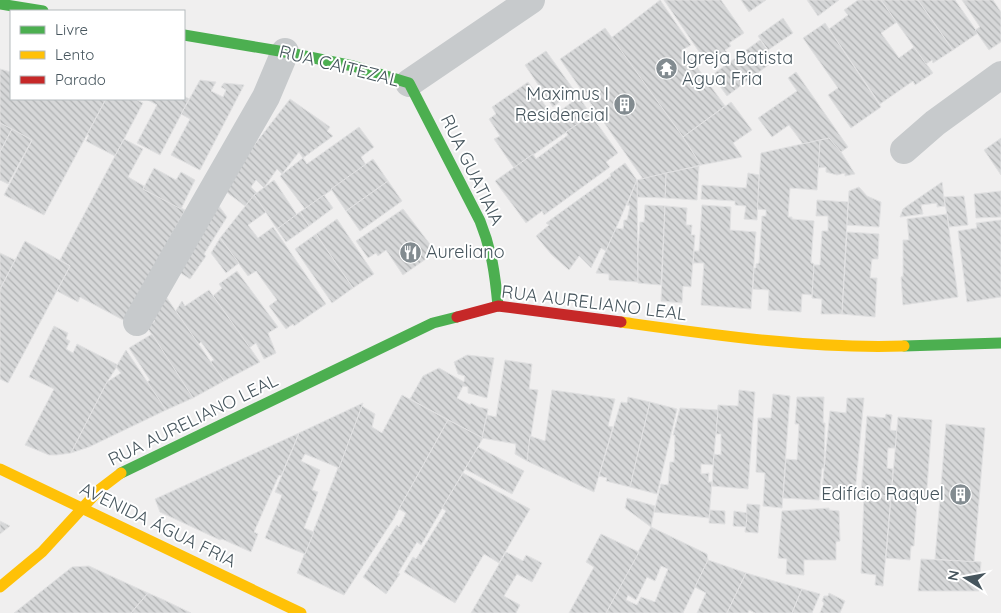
<svg xmlns="http://www.w3.org/2000/svg" width="1001" height="613" viewBox="0 0 1001 613" font-family="Quicksand,sans-serif">
<style>
.building{fill:url(#building-back-hatch);stroke:#e1e1e2;fill-rule:evenodd}
.lines{fill:none;stroke-linecap:round;stroke-linejoin:round}
.street{stroke:#c7cacc;stroke-width:28}
.fast{stroke:#4caf50;stroke-width:11}
.slow{stroke:#ffc107;stroke-width:11}
.jam{stroke:#c62828;stroke-width:11}
.labels{text-anchor:middle;stroke-width:4;stroke-linejoin:round;paint-order:stroke}
.poi-label{font-size:18px;fill:#46555d;stroke:#fff;text-anchor:start}
.street-label{font-size:18px;fill:#46555d;stroke:#fff}
</style>
<defs>
<pattern id="building-back-hatch" width="6" height="6" patternUnits="userSpaceOnUse" patternTransform="scale(1.25)"><rect width="6" height="6" fill="#d6d7d8"/><path d="M-1 5l2 2M0 0l6 6M5-1l2 2" fill="none" stroke="#afb1b2"/></pattern>
</defs>
<rect width="100%" height="100%" fill="#f0efef"/>
<g class="building">
<path d="M660,0L691,45L684,49L725,106L683,137L611,38Z"/>
<path d="M664,0H721L744,33L729,43L731,46L725,50L727,52L708,65Z"/>
<path d="M741,0H766L749,12Z"/>
<path d="M807,0H839L818,16Z"/>
<path d="M858,0H881L897,22L881,33L899,58L914,47L933,73L915,85L913,81L880,104L829,29L848,15L844,10Z"/>
<path d="M881,0H918L953,50L933,63L932,60L926,64Z"/>
<path d="M918,0H955L978,33L953,50Z"/>
<path d="M962,0H993L1001,12V42L989,50L975,30L980,27Z"/>
<path d="M783,18L793,33L768,50L758,36Z"/>
<path d="M825,23L881,107L851,128L828,95L838,88L803,38Z"/>
<path d="M605,28L683,137L701,165L643,179L560,59Z"/>
<path d="M760,40L775,60L727,96L712,75Z"/>
<path d="M546,51L574,90L553,107L525,65Z"/>
<path d="M0,69L11,72V99H106L44,215L4,195L32,140L0,123Z"/>
<path d="M796,72L848,147L841,152L829,138L803,144L789,125L772,137L758,118L797,91L788,78Z"/>
<path d="M200,80L216,82L211,91L223,97L226,90L221,87L224,83L244,85L200,170L171,155L190,119L181,114Z"/>
<path d="M528,82L553,116L579,97L591,115L514,168L494,139L500,136L489,119L496,114L492,107Z"/>
<path d="M184,96L189,99L160,155L137,143L157,105L146,99H184Z"/>
<path d="M106,99H135L143,103L115,156L86,141L89,135H87Z"/>
<path d="M290,99L330,127L327,131L333,136L303,158L299,152L282,174L277,169L264,188L256,180L251,187L257,193L245,206L221,188Z"/>
<path d="M731,102L752,130L733,143L742,157L701,165L683,137Z"/>
<path d="M591,115L618,153L606,162L610,167L544,215L542,211L526,223L495,181L533,154L536,159L568,135L566,132Z"/>
<path d="M0,123L12,129L0,152Z"/>
<path d="M359,127L374,147L361,157L366,165L305,209L280,176L303,158L307,164Z"/>
<path d="M12,129L32,140L8,184L0,180V152Z"/>
<path d="M829,138L841,152L855,174L845,176V173L837,175L826,172V167L818,168L820,140Z"/>
<path d="M1001,138V175L984,150Z"/>
<path d="M124,139L143,149L128,177L144,186L143,189L185,210L125,321L80,297L78,302L57,291L70,266L60,260Z"/>
<path d="M820,140L817,190L790,188L788,217H792V219L814,221L811,263H813L814,265L812,295L802,294L801,312L768,310L769,290L753,289L754,268H756V264L759,263L762,216H766V210L757,209L761,153Z"/>
<path d="M373,159L388,181L346,211L331,189Z"/>
<path d="M625,163L637,180L606,251L601,248L591,268L579,256L569,270L551,254L536,236L549,225L546,223L611,176L610,174Z"/>
<path d="M699,166L697,200L665,198L666,173Z"/>
<path d="M154,168L176,180L181,172L195,180L181,209L143,189Z"/>
<path d="M666,173L665,198L637,197V180Z"/>
<path d="M748,173L759,175L757,220L744,219L746,206L735,205V201L701,199L702,185L746,188Z"/>
<path d="M274,180L297,215L277,229L254,195Z"/>
<path d="M637,180L638,282L609,280V274L596,273L616,228L623,229L624,220H627L630,206L627,205Z"/>
<path d="M388,181L402,201L360,231L346,211Z"/>
<path d="M942,182L945,206L937,207V203L921,205L923,214L900,217L903,209L907,206Z"/>
<path d="M859,187L867,196L881,202L879,227L847,225L849,191Z"/>
<path d="M1001,191V217L976,218L974,194Z"/>
<path d="M254,195L266,212L248,225L258,238L273,227L326,304L294,326L293,324L286,329L269,306L277,300L256,271L248,276L220,238Z"/>
<path d="M324,195L333,208L309,226L300,212Z"/>
<path d="M964,196L968,225L949,227L944,197Z"/>
<path d="M213,198L227,217L204,254L206,256L190,279L171,267Z"/>
<path d="M817,200L848,202L842,314H821L822,299L812,298L814,265H820L822,231H828V216H816Z"/>
<path d="M645,205L665,206L661,285L638,283V252L640,222H644Z"/>
<path d="M702,205L731,207L730,230L756,232L751,309L701,305L704,263H693L694,251H699Z"/>
<path d="M665,206L687,208L686,225H692L691,235H695L691,287L683,286L682,303L661,301Z"/>
<path d="M403,209L436,252L403,275L386,250L378,256L376,253L368,258L356,241Z"/>
<path d="M300,212L309,226L286,242L277,229Z"/>
<path d="M947,214L958,297L903,305L901,277L903,276V240H909L907,219Z"/>
<path d="M337,219L374,274L353,288L316,234Z"/>
<path d="M1001,220V297L967,302L958,231L977,228L976,223Z"/>
<path d="M847,232L879,234L878,259H872L870,278H877L875,317L842,314Z"/>
<path d="M316,234L353,288L332,303L295,249Z"/>
<path d="M220,238L239,263L226,273L211,253Z"/>
<path d="M25,241L70,266L8,383L0,379V289Z"/>
<path d="M0,253L15,260L0,289Z"/>
<path d="M237,271L278,327L268,333L276,353L264,359L256,343L249,348L213,296L222,288L219,284Z"/>
<path d="M209,290L260,362L224,381L210,362L214,360L201,342L198,345L175,312L182,301L185,306Z"/>
<path d="M162,291L224,381L193,398L147,327L155,321L148,313Z"/>
<path d="M54,326L68,333L66,339L70,341L66,349L73,353L77,344L118,365L107,382L71,453L56,455H49L25,445L54,389L29,377Z"/>
<path d="M152,334L193,398L166,410L147,382L150,380L129,348Z"/>
<path d="M126,350L166,410L89,447L71,453L107,382L121,373L116,367Z"/>
<path d="M467,355L494,358L487,398L468,393V387L463,386L457,398L470,405L471,403L478,407L488,409L482,438L410,399L423,376L439,368L464,382L465,376L458,374L454,362Z"/>
<path d="M505,360L532,364L529,389L538,390L527,461L515,454L516,444L482,438L487,415L496,417Z"/>
<path d="M552,390L615,399L608,426L613,427L594,492L527,461L530,436L545,441Z"/>
<path d="M739,390L755,392L748,489L712,486L714,454L721,455V434H716L718,405L738,406Z"/>
<path d="M773,394L790,396L782,508L763,506L765,473L756,472L758,418H771Z"/>
<path d="M402,395L448,420L393,520L344,595L297,573L362,406L375,414L372,427L382,433Z"/>
<path d="M628,397L650,402L630,487L606,481L607,478L599,476L621,402L627,403Z"/>
<path d="M797,397H824L823,423H825L824,468H822L819,500L783,498L786,459L797,460L799,424H795Z"/>
<path d="M847,398H864L855,493L822,490L830,411L846,413Z"/>
<path d="M650,402L677,409L657,494L630,487Z"/>
<path d="M363,403L339,468L305,454L301,461L320,470L312,490L318,492L304,528L314,532L305,554L265,538L282,495L275,492L299,433Z"/>
<path d="M680,408L718,410L713,465L701,464V474L709,473L708,482H712L709,518L654,512L661,484L668,485L670,462H674L675,435H673Z"/>
<path d="M886,414L892,415L890,430L897,431L895,448H888L887,468L893,469L891,496L861,494L867,416L885,418Z"/>
<path d="M898,417L932,420L926,501L891,498Z"/>
<path d="M448,420L483,438L421,545L417,542L398,573L400,574L386,594L363,577L397,525L399,527L406,513L399,509Z"/>
<path d="M946,424L985,428L974,562L935,559Z"/>
<path d="M299,433L281,476L279,475L254,532L258,534L251,552L222,539L220,540L160,512L155,499Z"/>
<path d="M478,447L524,471L512,494L465,469Z"/>
<path d="M463,473L530,509L499,563L484,554L455,603L404,572L413,557L416,559L446,511L442,508Z"/>
<path d="M864,495L891,496L883,586L875,585L876,575L861,573Z"/>
<path d="M627,498L655,506L651,527L625,508Z"/>
<path d="M891,498L917,501L914,546H911L910,560L886,558Z"/>
<path d="M747,504L760,505L758,533L745,532Z"/>
<path d="M829,508V510L839,511L840,541L836,542V560H804V575L786,574L787,559L778,558L782,511Z"/>
<path d="M710,510L725,511V524L709,523Z"/>
<path d="M734,511L747,513L746,527L733,526Z"/>
<path d="M0,521L10,526L0,534Z"/>
<path d="M651,527L707,554L708,560L683,613H606ZM661,566L668,569L655,602L641,597L637,605L626,600L628,595L636,600L647,577L655,581Z"/>
<path d="M601,534L639,552L606,613H569L594,567L586,562Z"/>
<path d="M506,552L523,561L526,555L542,563L532,582L517,574L504,596L520,605L516,613H471Z"/>
<path d="M921,559L981,562L979,591H918Z"/>
<path d="M708,560L746,573L727,613H697L706,593L695,587Z"/>
<path d="M89,566L148,593L131,613H14L72,567Z"/>
<path d="M746,573L802,589L792,613H755L749,610L748,613H727Z"/>
<path d="M802,589L820,594L812,613H792Z"/>
<path d="M148,593L164,600L191,613H131Z"/>
<path d="M829,593L845,601L840,613H820L824,603L822,601L824,596H828Z"/>
</g>
<g class="lines">
<g class="street">
<path d="M409,83L531,0"/>
<path d="M904,150L935,123L1001,75"/>
<path d="M137,322L266,97L285,52"/>
</g>
<g class="fast">
<path d="M0,4L43,11"/>
<path d="M184,35L285,52L353,66L409,83L480,221C492,251 495,274 498,306"/>
<path d="M904,346L1001,343"/>
<path d="M121,473L433,323L457,317"/>
</g>
<g class="slow">
<path d="M621,322C714,335 809,349 904,346"/>
<path d="M0,469L301,613"/>
<path d="M0,587L42,552L100,489L121,473"/>
</g>
<path class="jam" d="M457,317L498,306L621,322"/>
</g>
<defs>
<symbol id="temple-disc" viewBox="-11 -11 22 22"><circle r="9.5" fill="#828b90" stroke="#fff"/><path d="M0-6L5-2H3V0L6.5 2.5H4V6H1.5V3h-3V6H-4V2.5H-6.5L-3 0V-2H-5Z" fill="#fff"/></symbol>
<symbol id="building-disc" viewBox="-11 -11 22 22"><circle r="9.5" fill="#828b90" stroke="#fff"/><path d="M-4-6H4V6H1V3H-1V6H-4ZM-2.5-4.3h1.7v1.8h-1.7ZM.8-4.3h1.7v1.8H.8ZM-2.5-1h1.7V.8h-1.7ZM.8-1h1.7V.8H.8Z" fill="#fff"/></symbol>
<symbol id="restaurant-disc" viewBox="-11 -11 22 22"><circle r="9.5" fill="#828b90" stroke="#fff"/><path d="M-5-6h1v4h1v-4h1v4h1v-4h1v5L-1.5 .5V6h-2V.5L-5-1ZM5-6V6H3V1.5H1.5Q1.5-4 5-6Z" fill="#fff"/></symbol>
</defs>
<g fill-rule="evenodd">
<use href="#temple-disc" x="654" y="56" width="25" height="25"/>
<use href="#building-disc" x="612" y="92" width="25" height="25"/>
<use href="#restaurant-disc" x="398" y="240" width="25" height="25"/>
<use href="#building-disc" x="948" y="482" width="25" height="25"/>
</g>
<g class="labels">
<g class="poi-label">
<text x="682" y="64">Igreja Batista<tspan x="682" dy="21">Agua Fria</tspan></text>
<text x="609" y="100" text-anchor="end">Maximus I<tspan x="609" dy="21">Residencial</tspan></text>
<text x="426" y="258">Aureliano</text>
<text x="944" y="500" text-anchor="end">Edifício Raquel</text>
</g>
<g class="street-label">
<text transform="translate(339 66) rotate(14)" y="6">RUA CAITEZAL</text>
<text transform="translate(472 170) rotate(64)" y="6">RUA GUATIAIA</text>
<text transform="translate(594 303) rotate(7)" y="6">RUA AURELIANO LEAL</text>
<text transform="translate(193 420) rotate(-26)" y="6">RUA AURELIANO LEAL</text>
<text transform="translate(158 525) rotate(26)" y="6">AVENIDA ÁGUA FRIA</text>
</g>
</g>
<rect x="10" y="10" width="175" height="90" fill="#ffffff" stroke="#b5bbbe"/>
<rect x="20" y="26" width="25" height="8" fill="#4caf50" stroke="#b5bbbe"/>
<text x="55" y="35" font-size="15" fill="#46555d">Livre</text>
<rect x="20" y="51" width="25" height="8" fill="#ffc107" stroke="#b5bbbe"/>
<text x="55" y="60" font-size="15" fill="#46555d">Lento</text>
<rect x="20" y="76" width="25" height="8" fill="#c62828" stroke="#b5bbbe"/>
<text x="55" y="85" font-size="15" fill="#46555d">Parado</text>
<g transform="translate(966 578) rotate(281)" stroke="#ffffff" stroke-width="4" paint-order="stroke">
<path d="M0-4L9 19L0 12L-9 19Z" fill="#46555d"/>
<text y="-8" font-size="14" font-weight="bold" text-anchor="middle" fill="#46555d">N</text>
</g>
</svg>
